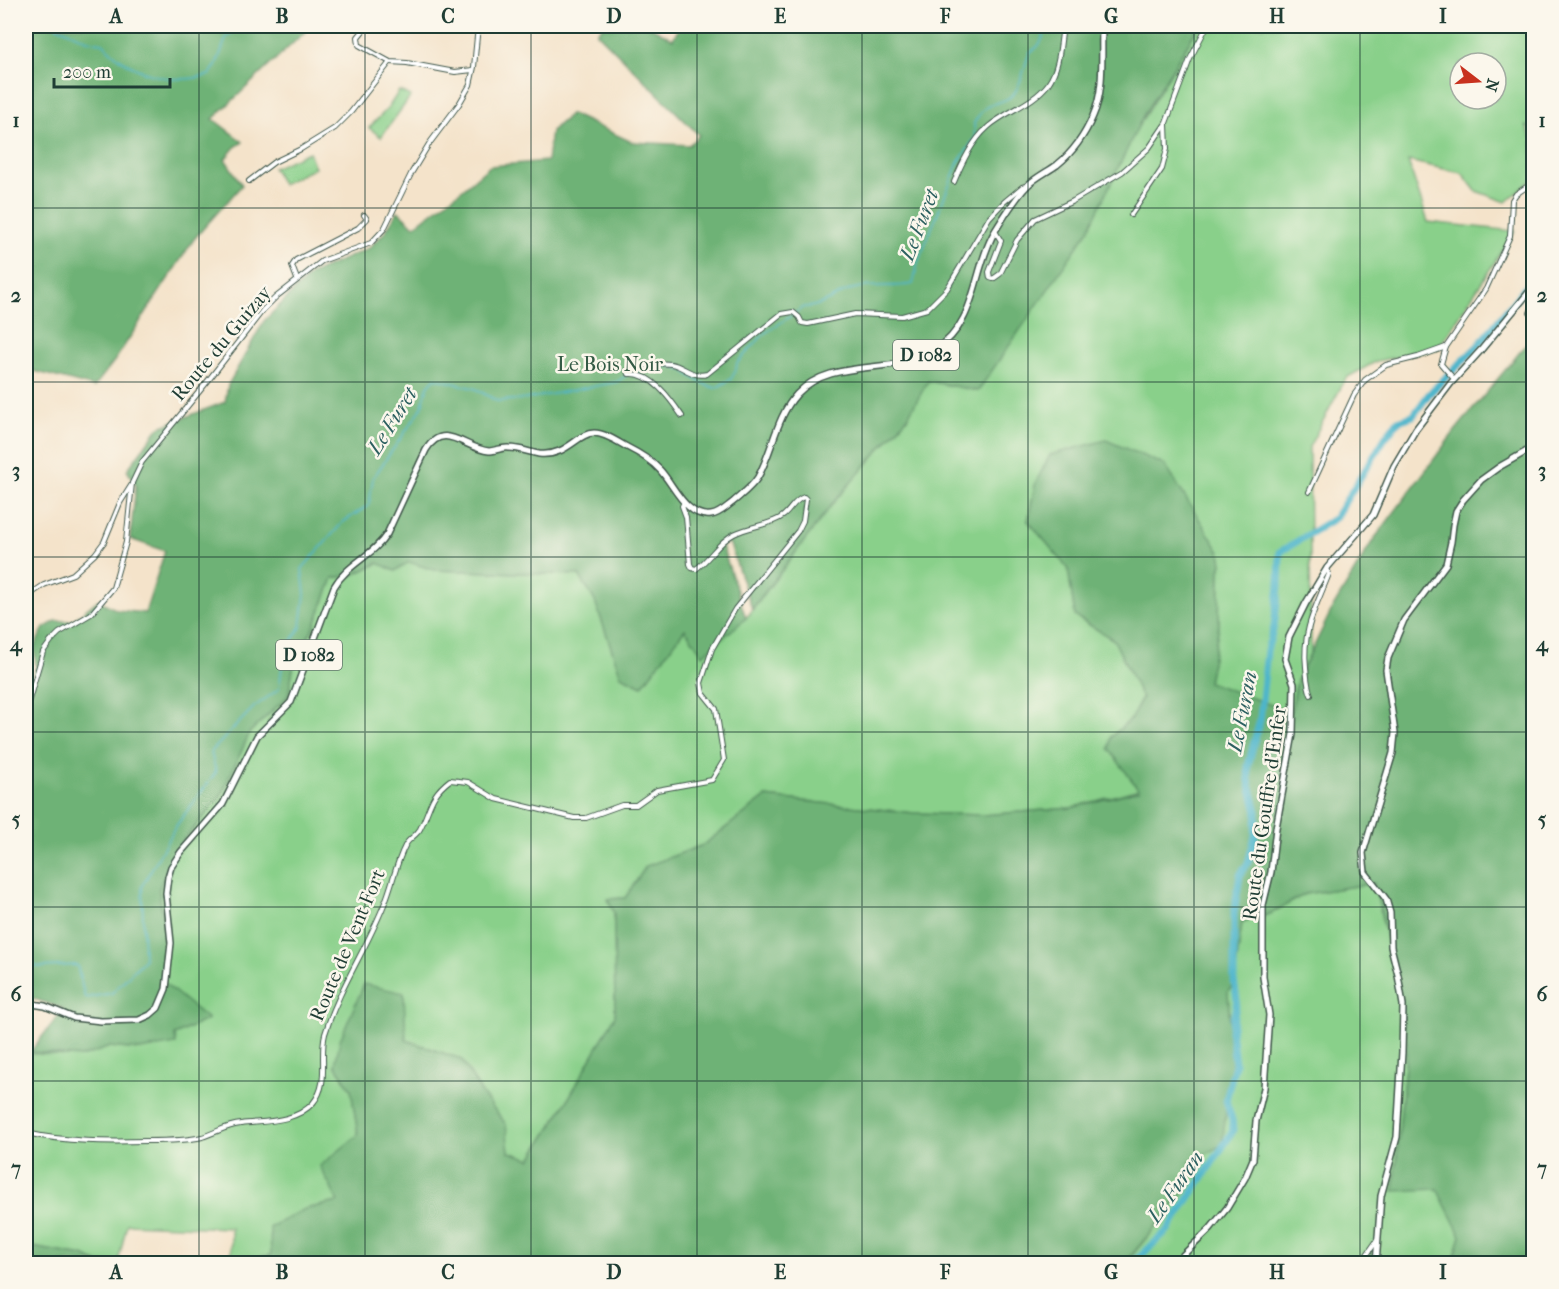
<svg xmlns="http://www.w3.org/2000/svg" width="1559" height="1289" viewBox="0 0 1559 1289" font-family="'IM FELL French Canon',serif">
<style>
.green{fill:#89d08a;stroke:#54865f;stroke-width:1.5;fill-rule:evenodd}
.forest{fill:#6eb276;stroke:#467855;stroke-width:1.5}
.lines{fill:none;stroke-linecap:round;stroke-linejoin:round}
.stream{stroke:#4db5cb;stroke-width:1.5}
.river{stroke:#4db5cb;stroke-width:7}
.street-casing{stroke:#3f564a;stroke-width:6}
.secondary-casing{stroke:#3f564a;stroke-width:8}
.primary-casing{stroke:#3f564a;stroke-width:8}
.street{stroke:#fff;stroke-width:4}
.secondary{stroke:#fff;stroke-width:5}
.primary{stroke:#fff;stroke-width:5}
.grid{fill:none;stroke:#1f3d34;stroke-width:1.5;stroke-opacity:0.55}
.labels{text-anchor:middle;stroke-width:5;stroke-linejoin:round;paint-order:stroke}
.shield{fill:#fbf7ec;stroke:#61756b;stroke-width:1.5}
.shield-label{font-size:18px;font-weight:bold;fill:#1f3d34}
.street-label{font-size:20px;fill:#1f3d34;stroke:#fbf7ec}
.park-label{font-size:20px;fill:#345a45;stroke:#fbf7ec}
.water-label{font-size:21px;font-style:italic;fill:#2d6161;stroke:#fbf7ec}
.neatline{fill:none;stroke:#1f3d34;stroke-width:2}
.grid-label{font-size:20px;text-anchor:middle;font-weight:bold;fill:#1f3d34}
</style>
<rect width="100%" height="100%" fill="#fbf7ec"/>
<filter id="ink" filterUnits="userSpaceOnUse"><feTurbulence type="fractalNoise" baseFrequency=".0167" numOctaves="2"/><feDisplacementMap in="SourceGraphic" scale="12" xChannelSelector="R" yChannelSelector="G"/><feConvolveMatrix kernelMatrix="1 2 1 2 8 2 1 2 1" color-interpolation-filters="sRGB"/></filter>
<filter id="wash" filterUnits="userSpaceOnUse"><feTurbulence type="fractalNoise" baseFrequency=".008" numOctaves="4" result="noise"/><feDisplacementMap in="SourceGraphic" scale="24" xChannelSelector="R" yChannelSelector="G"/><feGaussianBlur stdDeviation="1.35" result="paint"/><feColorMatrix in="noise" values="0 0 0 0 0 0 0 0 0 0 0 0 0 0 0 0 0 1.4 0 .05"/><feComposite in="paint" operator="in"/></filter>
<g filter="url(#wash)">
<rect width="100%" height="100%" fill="#f4e3ca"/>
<g class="green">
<path d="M1199,26H1533V129L1526,126L1533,140V179L1506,202L1476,191L1462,173L1408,161L1428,222L1515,231L1438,349L1377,361L1346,378L1309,447L1311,651L1297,681L1291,713L1208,682L1219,626L1220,571L1222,563L1028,521L1068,568L1075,616L1114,640L1142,698L1131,719L1111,737L1139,789L1071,808L982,815L914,813L766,797L703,845L647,866L625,898L609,899L614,912L615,1016L566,1103L531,1159L509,1152L505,1124L483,1095L461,1059L406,1040L335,1065L351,1089L358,1135L338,1202L305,1209L271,1255L257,1258L255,1263H231V1228L127,1224L118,1263H98L83,1256L26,1246V1053L81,1057L110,1047L140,1050L176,1043L175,1035L207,1019L162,982L165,933L159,889L175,850L221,796L250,732L288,696L295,658L314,627L333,578L353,575L379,563L395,571L409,561L434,570L580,575L595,601L621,676L642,686L685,629L746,618L833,503L907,418L928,381L978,391ZM1460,63H1496V99H1460Z"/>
<path d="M399,91L411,96L381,137L369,128L388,108Z"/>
<path d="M309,152L315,168L282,184L273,168Z"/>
<path d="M1374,883L1393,967L1407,1044L1394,1190L1437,1188L1461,1236L1453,1263L1125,1264L1191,1184L1189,1162L1232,1064L1228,991L1234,985L1242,922L1270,914L1305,894Z"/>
</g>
<g class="forest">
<path d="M26,26H311L213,119L243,142L235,147L225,159L242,185L194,239L115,360L94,387L26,369Z"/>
<path d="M603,26H649L673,39L680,26H1199L1144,114L1088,231L978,391L928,381L907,418L833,503L752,609L729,542L722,546L746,618L703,655L685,629L642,686L621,676L595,601L579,575L434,570L409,562L395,571L378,563L353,575L333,578L314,627L295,658L288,696L250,732L221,796L175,850L159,889L165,933L163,982L208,1019L175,1035L176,1044L140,1050L110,1047L81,1057L30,1052L64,1009L26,996V699L36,667L34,647L44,628L56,621H72L98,600L117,610L145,613L165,551L130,539L136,485L127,470L159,427L225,402L228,385L264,321L311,274L369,248L385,232L398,211L414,226L463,189L490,166L547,161L551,131L571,114L632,142L689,145L699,135L597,33Z"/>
<path d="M1533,336V1263H1453L1461,1236L1437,1189L1394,1191L1407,1044L1393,967L1374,883L1305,894L1270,914L1242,922L1234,985L1228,991L1232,1064L1222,1145L1190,1162L1191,1184L1125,1263L255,1264L256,1258L271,1255L270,1227L305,1209L338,1202L320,1166L358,1135L351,1089L335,1065L340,1040L364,984L404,993L406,1040L461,1059L483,1095L506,1124L509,1152L531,1159L566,1103L615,1016L614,913L608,899L625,898L646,866L703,845L766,797L914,813L982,815L1071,808L1139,790L1109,749L1111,737L1131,719L1142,698L1114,640L1075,616L1068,568L1028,521L1035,484L1050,455L1106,440L1165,465L1220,552L1222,563L1220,571L1219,626L1208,682L1291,712L1297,681L1332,609L1372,542L1455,431Z"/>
<path d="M26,1246L83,1256L98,1263H26Z"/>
</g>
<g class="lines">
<g class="stream">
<path d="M55,26C71,31 86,43 103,43C129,73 170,86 209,75L216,66L226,38L240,26"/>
<path d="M632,372C645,371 664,363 677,367C691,373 696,384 716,388L731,379L736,370L737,363L764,334L804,307C823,308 839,291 857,288C875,284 894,288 913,284L918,262L958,163L975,138L974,123C977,118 981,111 985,108C995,101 1007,103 1015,92C1023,80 1024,65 1030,52C1041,47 1043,37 1047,26"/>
<path d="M26,965L41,967L77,965L85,998L112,993L144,960L142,886L176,826L216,772L211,752L254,707L279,689L284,652L301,627L305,594L302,569L343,522L369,505L373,478L421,409L428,386L435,378L476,389L497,401L526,399L617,382L628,374"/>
</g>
<path class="river" d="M1132,1264L1168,1230L1233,1131L1232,1120L1226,1100L1235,1064L1231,1031L1237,1000L1234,980V913L1240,875L1248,863L1255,836L1257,812L1249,781L1248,766L1260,720L1267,650L1274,627L1279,586L1280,552L1335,518L1385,438L1398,421L1413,416L1429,394L1479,345L1526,286L1534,265"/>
</g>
</g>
<g filter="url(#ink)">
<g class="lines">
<defs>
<g id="street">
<path d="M367,26L358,37L359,45L390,62L407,63L455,72L473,70"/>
<path d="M249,181L274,162L301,149L335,128L351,112L390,62"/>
<path d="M954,182C962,163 972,141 988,127C1006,111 1033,104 1048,84C1060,67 1060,45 1063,26"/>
<path d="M1131,215L1162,169L1167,149L1166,124"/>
<path d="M995,231L1001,241L989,272L990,278L993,279L1000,274L1017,240L1035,219L1073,201L1122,172L1149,148L1166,123L1190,59L1207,26"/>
<path d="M297,279L292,266L296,260L358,228L367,219L364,215"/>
<path d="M1534,304L1530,313L1532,315L1534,314"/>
<path d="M1446,347L1441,364L1454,379"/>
<path d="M682,416C671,400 652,372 629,374L627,371C642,367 655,362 671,364C684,366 692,378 707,374L781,314L793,312L799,317L802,323L808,324L855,314L902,316L927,309L947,289L989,218L1004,202L1022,187L1026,186"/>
<path d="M1309,492L1354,395L1365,380L1386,365L1418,357L1446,347L1486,289L1510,236L1512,200L1516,194L1534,182"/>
<path d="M26,597L44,585L73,574L95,554L104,542L120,503L132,484"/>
<path d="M1311,695C1307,685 1307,677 1306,667C1302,630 1316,607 1329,574L1327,568"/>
<path d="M26,710L43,652L51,641L59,633L91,614L113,588L126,542L132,483L142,462L207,382L263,310L276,297L322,261L371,243L384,229L412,172L429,144L459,104L470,85L474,67L478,26"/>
<path d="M26,1133C66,1142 106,1142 147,1141C165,1141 185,1141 202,1137C215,1133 227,1125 241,1124C264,1121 295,1123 313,1103C330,1083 319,1057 325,1034C340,985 370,944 387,897C393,881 397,861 405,846C408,839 416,836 420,829C431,808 429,796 450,780L468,782L496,799L574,818H586L622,805H636L657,790L712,780L724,760L716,709L703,693L701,683L712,649L735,609L798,531L803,521L806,499L804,497C794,500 791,510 783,516C772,525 749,526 734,534C718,542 710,559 696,569L692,568L690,564L686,517L682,506L684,502"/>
<path d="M1357,1264L1366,1256L1378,1239"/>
</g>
<g id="secondary">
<path d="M1178,1264L1183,1255L1210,1229L1227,1208L1245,1178L1253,1159L1256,1121L1264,1088L1269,1015L1263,977V905L1271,872L1276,828L1293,734L1294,684L1285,659L1289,637L1306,603L1327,568L1373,515L1394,466L1416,429L1451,383L1481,350L1534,286"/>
<path d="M1376,1264L1381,1196L1397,1137L1402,1052L1403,1005L1398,975L1391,947L1390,913L1386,899L1365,872L1363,853L1393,753L1395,733L1386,670L1388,658L1404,620L1446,564L1451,542L1453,525L1456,511L1463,500L1481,480L1499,467L1534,447"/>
</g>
<path id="primary" d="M26,1003L45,1006L74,1018L101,1021L139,1020L150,1015L158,1008L166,989L171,943L166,893L168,877L171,867L181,852L223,804L257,736L291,702L334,587C347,564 373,556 387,534L426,450C444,420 465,449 489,451C495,451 502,447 509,448C519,448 529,452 539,454C567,457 577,433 594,433C605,433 618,442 627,447C639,453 651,460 660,470C674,485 686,518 711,515C720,514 726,507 733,502C742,494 752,487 758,477C773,450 776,417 797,394C832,356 894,377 935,350C978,323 972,271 995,231C1005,215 1015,198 1028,185C1036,177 1047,172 1057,165C1073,152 1085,135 1093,116C1105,89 1101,55 1102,26"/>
</defs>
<use href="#street" class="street-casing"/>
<use href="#secondary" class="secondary-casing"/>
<use href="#primary" class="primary-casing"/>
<use href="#street" class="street"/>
<use href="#secondary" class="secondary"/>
<use href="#primary" class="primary"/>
</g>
</g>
<path class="grid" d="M199,26V1264M365,26V1264M531,26V1264M697,26V1264M862,26V1264M1028,26V1264M1194,26V1264M1360,26V1264M26,208H1534M26,382H1534M26,557H1534M26,732H1534M26,907H1534M26,1081H1534"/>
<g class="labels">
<g class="shield">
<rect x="893" y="340" width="66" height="30" rx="4.5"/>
<rect x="276" y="640" width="66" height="30" rx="4.5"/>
</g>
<g class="shield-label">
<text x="926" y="361">D 1082</text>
<text x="309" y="661">D 1082</text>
</g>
<g class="street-label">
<text transform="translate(221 343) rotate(-50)" y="7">Route du Guizay</text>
<text transform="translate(1264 813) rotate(-82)" y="7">Route du Gouffre d'Enfer</text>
<text transform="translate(347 945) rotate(-67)" y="7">Route de Vent Fort</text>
</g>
<g class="park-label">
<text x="610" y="371">Le Bois Noir</text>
</g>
<g class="water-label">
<text transform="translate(919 225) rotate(-69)" y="7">Le Furet</text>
<text transform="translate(392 421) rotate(-58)" y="7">Le Furet</text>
<text transform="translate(1242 712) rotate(-79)" y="7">Le Furan</text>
<text transform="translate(1175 1187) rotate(-55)" y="7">Le Furan</text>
</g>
</g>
<rect width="1559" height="1289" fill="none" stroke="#fbf7ec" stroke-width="66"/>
<g transform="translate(1478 81) rotate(107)"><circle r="28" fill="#fbf7ec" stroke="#a3ada2" stroke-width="1.5"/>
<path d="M0-4.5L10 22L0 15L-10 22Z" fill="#c8321e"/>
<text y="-9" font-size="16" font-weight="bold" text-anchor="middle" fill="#1f3d34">N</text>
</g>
<path d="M54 78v9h116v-9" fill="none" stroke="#1f3d34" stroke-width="3"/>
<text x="63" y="78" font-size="18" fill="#1f3d34" stroke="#fbf7ec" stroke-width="4.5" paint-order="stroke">200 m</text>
<rect x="33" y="33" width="1493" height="1223" class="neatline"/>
<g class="grid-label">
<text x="116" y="23">A</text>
<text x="282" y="23">B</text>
<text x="448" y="23">C</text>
<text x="614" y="23">D</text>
<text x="780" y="23">E</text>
<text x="945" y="23">F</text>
<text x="1111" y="23">G</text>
<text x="1277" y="23">H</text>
<text x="1443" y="23">I</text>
<text x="16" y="127">1</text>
<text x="1542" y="127">1</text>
<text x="16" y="302">2</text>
<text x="1542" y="302">2</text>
<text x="16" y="477">3</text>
<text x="1542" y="477">3</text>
<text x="16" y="651">4</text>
<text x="1542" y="651">4</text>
<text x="16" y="826">5</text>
<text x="1542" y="826">5</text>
<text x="16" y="1001">6</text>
<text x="1542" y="1001">6</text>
<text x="16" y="1175">7</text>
<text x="1542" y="1175">7</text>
<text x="116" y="1279">A</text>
<text x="282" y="1279">B</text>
<text x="448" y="1279">C</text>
<text x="614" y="1279">D</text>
<text x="780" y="1279">E</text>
<text x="945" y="1279">F</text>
<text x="1111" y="1279">G</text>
<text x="1277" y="1279">H</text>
<text x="1443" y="1279">I</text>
</g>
</svg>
